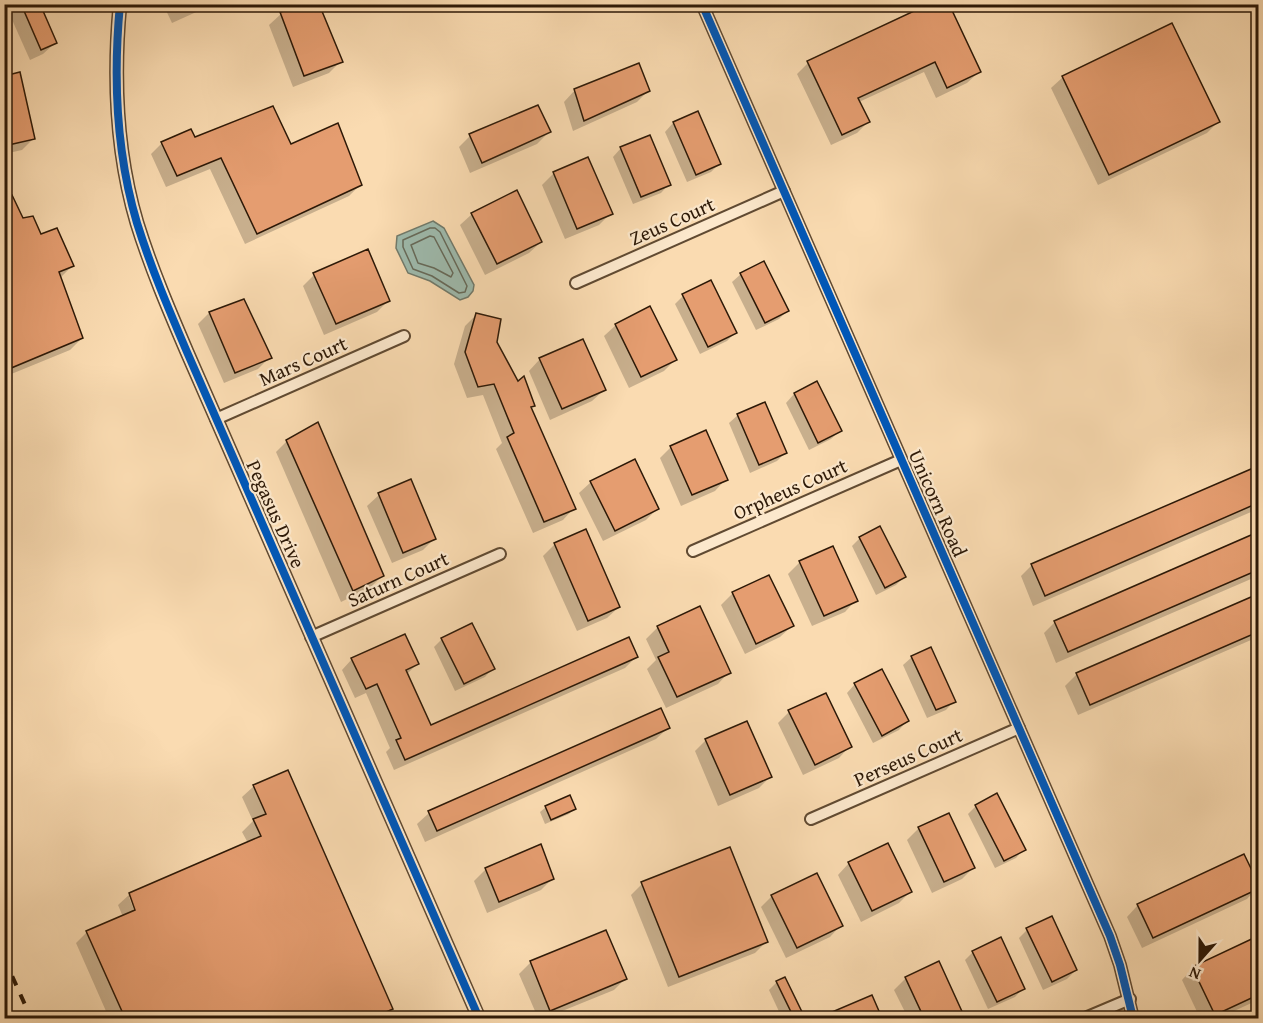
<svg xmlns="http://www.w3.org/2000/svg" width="1263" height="1023" viewBox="0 0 1263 1023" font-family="'Gentium Book Plus',serif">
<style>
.water{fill:#9ebbae;stroke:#717a6b;stroke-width:1.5}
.shadow{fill:#0003;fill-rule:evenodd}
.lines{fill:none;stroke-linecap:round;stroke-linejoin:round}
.shore{stroke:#666a5a;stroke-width:1.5}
.building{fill:#e59d70;stroke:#2d1907;stroke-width:1.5}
.minor-casing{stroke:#604a32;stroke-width:14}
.tertiary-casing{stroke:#604a32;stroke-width:15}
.minor{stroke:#fce8cc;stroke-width:10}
.tertiary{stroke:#fce8cc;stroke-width:12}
.rail{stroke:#2d1907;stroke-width:4;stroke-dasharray:10 10;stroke-linecap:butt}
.cycleway-casing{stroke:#fce8cc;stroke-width:11}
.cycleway{stroke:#0057b8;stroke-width:8}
.labels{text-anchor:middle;stroke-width:4.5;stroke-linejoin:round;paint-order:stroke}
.street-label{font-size:20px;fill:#2d1907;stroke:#fce8cc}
</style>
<rect width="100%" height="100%" fill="#fadbb1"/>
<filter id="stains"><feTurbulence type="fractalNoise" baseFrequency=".00333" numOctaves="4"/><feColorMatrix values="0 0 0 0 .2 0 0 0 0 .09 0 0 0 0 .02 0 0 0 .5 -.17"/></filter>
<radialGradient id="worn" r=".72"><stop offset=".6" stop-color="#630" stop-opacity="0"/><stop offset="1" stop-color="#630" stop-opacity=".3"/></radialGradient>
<path class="water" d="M433,221L444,228L474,285L473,291L468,297L460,300L430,281L408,273L396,248L397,236Z"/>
<g class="shadow">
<path d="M5,4H38L55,43L43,54L30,60Z"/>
<path d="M163,4H214L172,23Z"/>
<path d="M316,4L341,61L329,73L293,87L269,25L281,14Z"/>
<path d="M932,4L979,72L967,83L936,98L924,72L859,102L868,122L857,133L831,145L797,74L808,63Z"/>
<path d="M4,77L34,138L22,150L4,154Z"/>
<path d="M1063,77L1218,122L1207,133L1098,185L1051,88Z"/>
<path d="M575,90L648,91L637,102L573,131L564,102Z"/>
<path d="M697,113L720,163L711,172L687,182L665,132L673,123Z"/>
<path d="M549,132L537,144L470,173L459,147L470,136Z"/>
<path d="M194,139L290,146L360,185L349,196L245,244L210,169L166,187L151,154L162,143Z"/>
<path d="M621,148L669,184L661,193L633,204L613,157Z"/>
<path d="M554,173L611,213L599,225L565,239L542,185Z"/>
<path d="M4,200L22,220L72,266L61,277L82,338L70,350L4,377Z"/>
<path d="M472,214L541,242L529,253L485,275L460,225Z"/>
<path d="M741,274L787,311L779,319L756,330L732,282Z"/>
<path d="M314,275L389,300L377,312L324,335L303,286Z"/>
<path d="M683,296L735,333L727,341L700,354L675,304Z"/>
<path d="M209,313L270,357L258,369L224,383L198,324Z"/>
<path d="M477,314L496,343L517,383L533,405L530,408L574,508L563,520L533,533L496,449L502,443L483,395L467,398L454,364L465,326Z"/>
<path d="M616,325L675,360L664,371L629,388L604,336Z"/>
<path d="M540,359L604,390L592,401L550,420L529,371Z"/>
<path d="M816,383L840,431L831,439L809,450L786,403L794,394Z"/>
<path d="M738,415L785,453L777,461L750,473L729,423Z"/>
<path d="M287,441L382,576L371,587L341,602L276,452Z"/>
<path d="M671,447L726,479L715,491L681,506L660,458Z"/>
<path d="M1258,467V509L1033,606L1021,576L1032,565Z"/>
<path d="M410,481L434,539L423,550L392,563L367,506L379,495Z"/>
<path d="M591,482L657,509L646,520L603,541L579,493Z"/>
<path d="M1258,534V576L1056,663L1044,633L1055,622Z"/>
<path d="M860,538L904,577L896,585L876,595L852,546Z"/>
<path d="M555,544L619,607L607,618L577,631L543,556Z"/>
<path d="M832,548L856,600L845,612L812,626L788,574L800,562Z"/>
<path d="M733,593L792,626L780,637L745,654L721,605Z"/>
<path d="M1258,596V637L1078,715L1065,686L1077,674Z"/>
<path d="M699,608L729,672L718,684L666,708L647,669L656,660L646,639L657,628Z"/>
<path d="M442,639L493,668L485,677L455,691L434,647Z"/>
<path d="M636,657L625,668L394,770L386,752L390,748L366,693L355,698L342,670L352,659L417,664L406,675L430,727Z"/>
<path d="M912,657L954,701L946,710L927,718L903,665Z"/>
<path d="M855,684L907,721L899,730L873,743L847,693Z"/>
<path d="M789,712L850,746L839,758L803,775L778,723Z"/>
<path d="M668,728L656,739L425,842L417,824L429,813Z"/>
<path d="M706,740L770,777L759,788L718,806L695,751Z"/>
<path d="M254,786L391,1009L382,1018H109L76,943L87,932L123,917L118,905L130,894L248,843L242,832L253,821L242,797ZM129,897H132L140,917L137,918Z"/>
<path d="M976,806L1024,849L1016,858L995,868L968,814Z"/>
<path d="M546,807L574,809L569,814L545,824L540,812Z"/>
<path d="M919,828L973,868L962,879L932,893L907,840Z"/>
<path d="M1244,856L1258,887L1247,899L1142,948L1127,917L1138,905Z"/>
<path d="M849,863L910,892L899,903L861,922L838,875Z"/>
<path d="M486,869L553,878L541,890L487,913L474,881Z"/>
<path d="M642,884L766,942L755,953L668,987L631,895Z"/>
<path d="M772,896L841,925L830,937L786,958L761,907Z"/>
<path d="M1027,930L1076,970L1067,979L1043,990L1019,938Z"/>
<path d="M605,931L625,979L614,990L545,1018H538L519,974L530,963Z"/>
<path d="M1258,938V1000L1219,1018H1200L1182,980L1193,968Z"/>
<path d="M973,952L1023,988L1015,997L988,1009L965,960Z"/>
<path d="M938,963L963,1018H908L894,990L906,978Z"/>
<path d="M784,979L803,1018H782L769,990L777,982Z"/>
<path d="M871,997L880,1018H824L826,1017Z"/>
</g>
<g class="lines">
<g class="shore">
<path d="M430,228H435L440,232L467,286L465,292L459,293L432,276L413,269L403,247V240Z"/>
<path d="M430,236L434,237L453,273L451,277L434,268L418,263L411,245Z"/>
</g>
</g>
<g class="building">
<path d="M21,4H40L57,43L41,50Z"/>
<path d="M310,4H319L343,62L304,76L280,12Z"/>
<path d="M929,4H949L981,72L947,88L935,62L858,98L870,122L842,135L807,61Z"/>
<path d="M1172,23L1220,122L1109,175L1062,76Z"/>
<path d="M639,63L650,91L584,121L574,89Z"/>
<path d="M20,72L35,139L4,146V76Z"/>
<path d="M538,105L551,132L482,163L469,134Z"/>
<path d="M273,106L291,144L338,123L362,185L257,234L221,158L177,176L161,142L191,129L195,137Z"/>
<path d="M698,111L721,164L696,175L673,122Z"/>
<path d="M650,135L671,185L641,197L620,147Z"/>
<path d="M588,157L613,214L577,229L553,172Z"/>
<path d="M517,190L542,242L497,264L471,213Z"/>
<path d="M12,195L23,218L33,216L41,234L57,228L74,266L59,272L83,338L4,371V199Z"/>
<path d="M368,249L390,301L336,324L313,273Z"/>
<path d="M764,261L789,311L765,323L740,273Z"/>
<path d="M711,280L737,333L708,347L682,294Z"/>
<path d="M244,299L272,358L235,373L209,312Z"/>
<path d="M650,306L677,360L641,377L615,324Z"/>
<path d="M476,313L501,319L497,342L518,381L524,376L535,406L531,407L576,509L544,522L507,437L514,433L494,384L478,387L465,352Z"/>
<path d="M583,339L606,390L562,409L539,358Z"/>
<path d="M817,381L842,431L818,443L794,393Z"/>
<path d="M765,402L787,453L759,465L737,414Z"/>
<path d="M318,422L384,576L353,591L286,440Z"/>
<path d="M706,430L728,480L692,495L670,446Z"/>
<path d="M635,459L659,509L615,531L590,481Z"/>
<path d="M1258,466V503L1045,596L1031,564Z"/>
<path d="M411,479L436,539L403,553L378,493Z"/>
<path d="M880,526L906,577L885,588L859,537Z"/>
<path d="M586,529L620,607L588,621L554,543Z"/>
<path d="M1258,532V570L1068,652L1054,621Z"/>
<path d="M833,546L858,601L824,616L799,561Z"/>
<path d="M769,575L794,626L756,644L732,592Z"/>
<path d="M1258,594V632L1090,705L1076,673Z"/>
<path d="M700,606L731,673L677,697L658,657L669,652L657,626Z"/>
<path d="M472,623L495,669L464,684L441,638Z"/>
<path d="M405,634L419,664L406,670L431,725L629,637L638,657L405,760L396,740L401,738L377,684L366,689L351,658Z"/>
<path d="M931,647L956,702L936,710L911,656Z"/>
<path d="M882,669L909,721L882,736L854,683Z"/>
<path d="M826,693L852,747L815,765L788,710Z"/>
<path d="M661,708L670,728L437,831L428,811Z"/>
<path d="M747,721L772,777L730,795L705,739Z"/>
<path d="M288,770L393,1009L372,1018H125L86,931L135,910L129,893L261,836L253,819L266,814L253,785Z"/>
<path d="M997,793L1026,850L1004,861L975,805Z"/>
<path d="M570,795L576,809L551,820L545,806Z"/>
<path d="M949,813L975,868L944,882L918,827Z"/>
<path d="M888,843L912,892L872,911L848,862Z"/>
<path d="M541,844L554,879L499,902L485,868Z"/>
<path d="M730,847L768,942L679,977L641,882Z"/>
<path d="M1244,854L1258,883V889L1153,938L1137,904Z"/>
<path d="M817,873L843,926L797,948L771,895Z"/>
<path d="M1052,916L1077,970L1052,982L1026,928Z"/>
<path d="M606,930L627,979L550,1011L530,961Z"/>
<path d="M1258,936V995L1215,1015L1192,967Z"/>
<path d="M1001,937L1025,989L997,1002L972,951Z"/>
<path d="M939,961L965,1018H924L905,977Z"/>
<path d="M785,977L805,1018H794L776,981Z"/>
<path d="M872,995L882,1018H818Z"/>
</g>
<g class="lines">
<defs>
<g id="minor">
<path d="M702,4L1110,936L1120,965L1133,1018"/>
<path d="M576,283L784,191"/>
<path d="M216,419L404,336"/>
<path d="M693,551L901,460"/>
<path d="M311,637L500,554"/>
<path d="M811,819L1019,728"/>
<path d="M1085,1018L1130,999"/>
</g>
<path id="tertiary" d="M120,4C113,78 116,152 137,223C151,268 169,310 187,352L479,1018"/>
</defs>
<use href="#minor" class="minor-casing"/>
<use href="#tertiary" class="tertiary-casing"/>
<use href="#minor" class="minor"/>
<use href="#tertiary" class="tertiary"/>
<path class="rail" d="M4,958L31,1018"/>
<defs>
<g id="cycleway">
<path d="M120,4C113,78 116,152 137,223C151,268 169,310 187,352L479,1018"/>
<path d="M702,4L1110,936L1120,965L1133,1018"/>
</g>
</defs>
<use href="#cycleway" class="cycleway-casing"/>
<use href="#cycleway" class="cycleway"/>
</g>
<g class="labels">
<g class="street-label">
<text transform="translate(672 221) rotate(-24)" y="7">Zeus Court</text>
<text transform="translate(303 361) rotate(-24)" y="7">Mars Court</text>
<text transform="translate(790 489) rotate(-24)" y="7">Orpheus Court</text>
<text transform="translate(938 503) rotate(66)" y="7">Unicorn Road</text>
<text transform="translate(276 514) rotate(66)" y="7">Pegasus Drive</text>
<text transform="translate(398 579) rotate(-24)" y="7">Saturn Court</text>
<text transform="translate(908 757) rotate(-24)" y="7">Perseus Court</text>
</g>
</g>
<rect width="1263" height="1023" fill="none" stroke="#fadbb1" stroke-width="24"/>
<rect x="6" y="6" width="1251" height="1011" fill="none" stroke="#2d1907" stroke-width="3"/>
<rect x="12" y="12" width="1239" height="999" fill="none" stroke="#2d1907" stroke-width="1.5"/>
<g transform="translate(1200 960) rotate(201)" stroke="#fce8cc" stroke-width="4.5" paint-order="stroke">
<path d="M0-4.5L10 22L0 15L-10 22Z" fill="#2d1907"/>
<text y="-9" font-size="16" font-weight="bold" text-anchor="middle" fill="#2d1907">N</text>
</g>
<rect width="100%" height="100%" filter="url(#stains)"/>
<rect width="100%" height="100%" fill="url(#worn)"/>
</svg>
